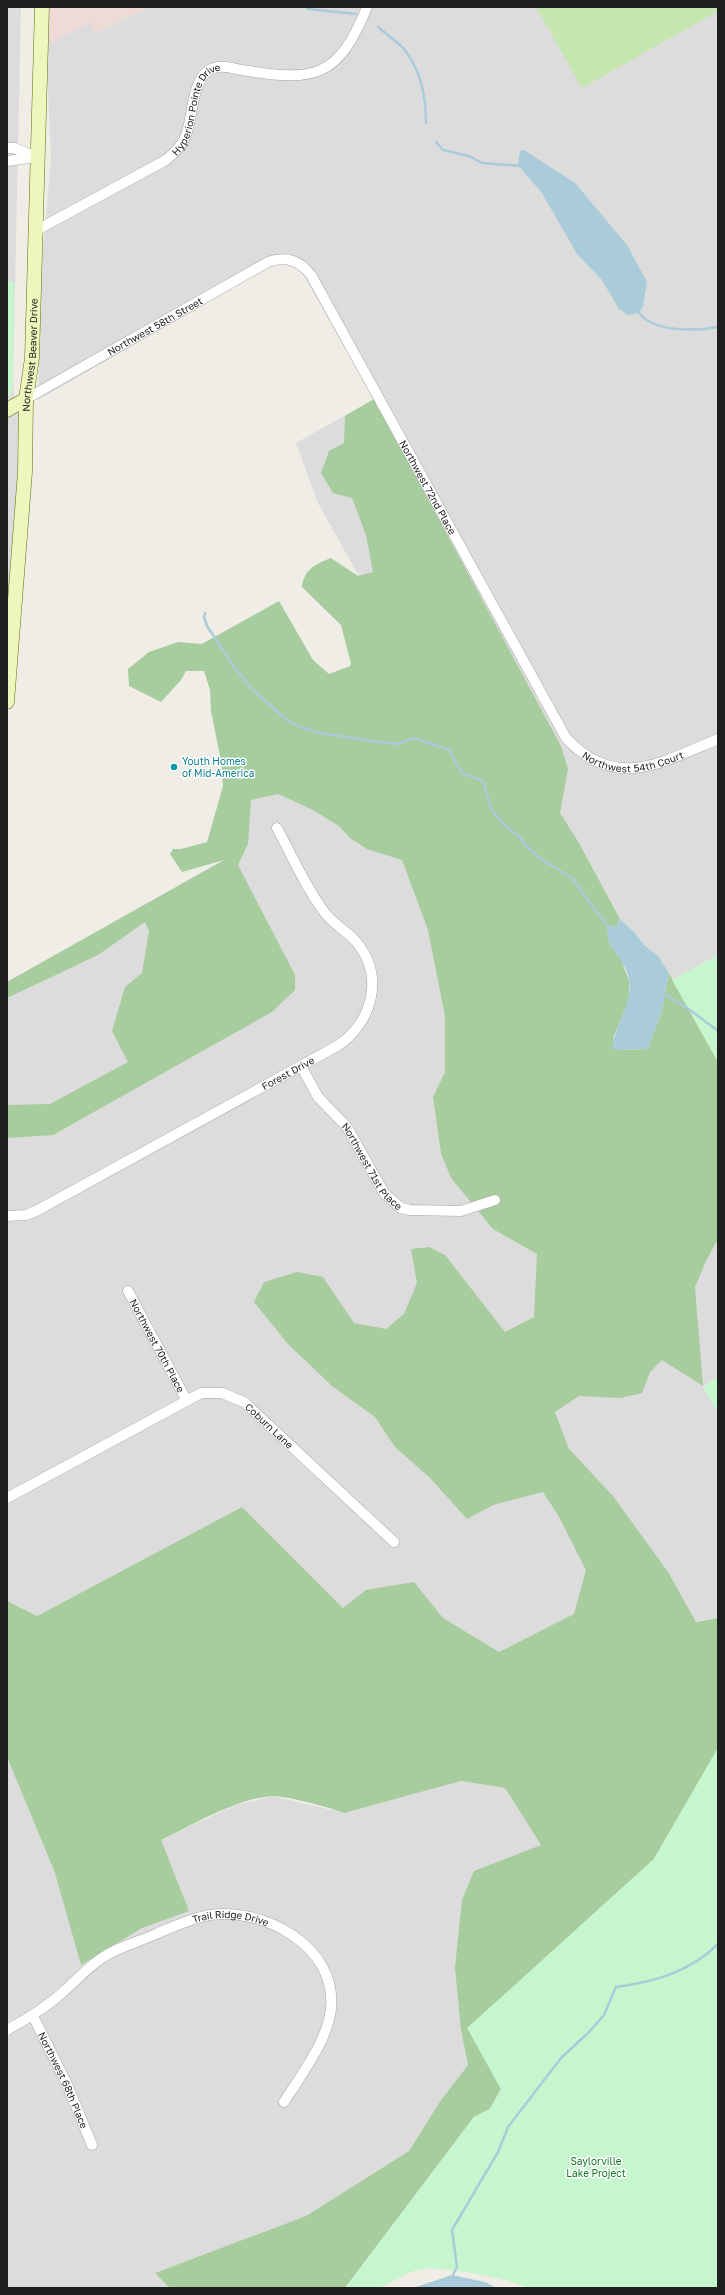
<svg xmlns="http://www.w3.org/2000/svg" width="725" height="2295" viewBox="0 0 725 2295" font-family="'Golos Text',sans-serif">
<style>
.residential{fill:#dddcdc}
.commercial{fill:#efdad7}
.grass{fill:#c5e6af}
.forest{fill:#a7cc9d}
.park{fill:#c6f6ce}
.water{fill:#a9cbda}
.lines{fill:none;stroke-linecap:round;stroke-linejoin:round}
.stream{stroke:#a9cbda;stroke-width:2.5}
.minor-casing{stroke:#a6a6a6;stroke-width:11}
.secondary-casing{stroke:#5d710b;stroke-width:15}
.minor{stroke:#fff;stroke-width:10}
.secondary{stroke:#eef6be;stroke-width:14}
.culture-dot{fill:#0f9aa8;stroke:#fff;stroke-width:1.5}
.labels{text-anchor:middle;stroke-width:3;stroke-linejoin:round;paint-order:stroke}
.street-label{font-size:10px;fill:#1f1f1f;stroke:#fff}
.culture-label{font-size:10px;fill:#0d838f;stroke:#fff;text-anchor:start}
.park-label{font-size:10px;fill:#127824;stroke:#fff}
</style>
<rect width="100%" height="100%" fill="#efede6"/>
<g class="residential">
<path d="M7,7H21L13,382L15,405L26,399L7,684Z"/>
<path d="M149,7H718V955L672,980L658,956L643,944L636,934L620,919L579,843L443,727L318,503L296,443L374,399L300,269L293,263H276L38,400L40,282L51,159L46,45L90,22L96,32Z"/>
<path d="M247,727L613,1038L718,1121V1378L703,1386L718,1413V1618L499,1652L343,1609L242,1507L37,1616L7,1601V982L226,859Z"/>
<path d="M7,1757L55,1873L161,1840L233,1806L273,1796L344,1813L461,1781L505,1788L541,1845L461,2030L468,2065L441,2100L409,2151L306,2216L155,2273L170,2288H7Z"/>
</g>
<path class="commercial" d="M47,7H149L95,32L90,22L46,45Z"/>
<path class="grass" d="M536,7H718V11L582,88Z"/>
<path class="forest" d="M374,399L561,746L568,769L560,813L579,843L620,919L616,927L607,926L610,944L619,955L629,980V1000L613,1038L619,1050L648,1049L661,1013L669,973L718,1062V1239L706,1261L695,1287L703,1386L662,1360L650,1372L642,1393L621,1398L579,1396L555,1412L569,1449L613,1496L668,1572L696,1622L718,1618V1748L654,1859L468,2028L501,2089L490,2109L474,2117L345,2288H170L155,2273L306,2216L409,2151L441,2100L468,2065L461,2030L455,1967L462,1900L474,1871L541,1845L505,1788L461,1781L344,1813C332,1808 284,1795 272,1796C235,1799 195,1824 161,1840L189,1911L142,1928L81,1965L55,1873L7,1757V1601L37,1616L242,1507L343,1608L366,1590L414,1582L443,1618L499,1652L574,1614L586,1570L558,1515L543,1492L493,1505L467,1519L430,1478L395,1447L375,1417L332,1386L288,1344L254,1302L264,1282L297,1272L323,1277L354,1323L386,1329L404,1314L417,1283L411,1249L429,1247L445,1255L505,1332L534,1317L537,1254L493,1229L451,1178L441,1153L433,1097L445,1072V1016L428,930L402,860L367,849L350,838L339,826L313,810L278,794L251,800L248,844L238,865L295,975V990L272,1012L53,1135L7,1138V1105L50,1104L128,1062L112,1031L125,987L142,973L149,931L145,922L98,955L7,998V982L224,860L182,872L170,854L173,849H181L207,842L223,786L221,761L211,711L210,690L204,671H186L181,680L161,702L129,686L128,669L149,652L178,642L202,644L279,601L313,660L329,674L350,666L351,664L341,625L302,587C304,569 316,564 331,558L358,576L373,572L366,535L352,498L333,493L321,473L329,451L344,443L345,416Z"/>
<g class="park">
<path d="M7,281L14,282L13,382L11,395L7,397Z"/>
<path d="M718,955V1062L672,980Z"/>
<path d="M718,1378V1413L703,1386Z"/>
<path d="M718,1748V2288H527C514,2279 440,2266 423,2269C407,2271 395,2281 381,2287C372,2291 355,2288 345,2288L474,2117L490,2109L501,2089L467,2028L654,1859Z"/>
</g>
<g class="water">
<path d="M524,150L575,183L627,245L647,282L643,306L639,313L628,315L619,309L602,280L577,254L542,193L518,165L520,151Z"/>
<path d="M620,919L636,934L643,944L658,956L669,973L661,1013L648,1049L615,1050L612,1048C615,1024 633,1004 629,979C626,965 617,956 610,944C607,939 608,932 607,926L616,927Z"/>
<path d="M452,2275L485,2282L497,2288H413Z"/>
</g>
<g class="lines">
<g class="stream">
<path d="M306,7L308,9L356,14"/>
<path d="M378,27C385,33 399,43 404,49C421,70 426,97 426,123"/>
<path d="M436,142L443,150L469,156L482,163L520,166"/>
<path d="M637,310C650,333 696,331 718,327"/>
<path d="M205,613L204,617L207,626L234,667L252,689L288,721L300,727L320,733L373,741L398,744L414,738L449,750L462,773L483,781L491,809L502,823L521,838L524,844L541,859L572,878L609,928"/>
<path d="M664,994L686,1007L718,1031"/>
<path d="M452,2277L457,2267L452,2230L498,2152L508,2127L561,2058L589,2032L604,2015L616,1987C654,1982 690,1972 718,1944"/>
</g>
<defs>
<g id="minor">
<path d="M7,148H14L37,157"/>
<path d="M7,161L37,157"/>
<path id="s1" d="M35,231L166,160C173,154 179,149 184,140C194,120 190,83 209,70C220,64 231,68 242,70C314,82 338,79 367,7"/>
<path id="s2" d="M26,399L268,262C286,256 299,260 311,275L566,738C616,792 662,762 718,739"/>
<path id="s3" d="M301,1066L318,1097L347,1127L384,1193L401,1208L410,1210L461,1211L495,1200"/>
<path id="s4" d="M7,1216L26,1215L36,1211L337,1046C371,1024 385,979 358,944C349,932 334,925 325,913C306,888 292,856 277,828"/>
<path id="s5" d="M128,1291L187,1401"/>
<path id="s6" d="M7,1498L201,1393H222L244,1402L394,1542"/>
<path id="s7" d="M33,2016L66,2082L92,2145"/>
<path id="s8" d="M7,2030C27,2019 45,2008 62,1993C79,1978 93,1961 114,1951C127,1945 142,1940 156,1934C173,1927 191,1918 210,1915C263,1907 337,1946 331,2008C328,2037 309,2063 294,2087C291,2092 287,2096 284,2102"/>
</g>
<g id="secondary">
<path d="M7,410L26,399"/>
<path id="s9" d="M7,702L25,472L26,399L32,358L42,7"/>
</g>
</defs>
<use href="#minor" class="minor-casing"/>
<use href="#secondary" class="secondary-casing"/>
<use href="#minor" class="minor"/>
<use href="#secondary" class="secondary"/>
</g>
<circle class="culture-dot" cx="174" cy="767" r="4"/>
<g class="labels">
<g class="street-label">
<text dy="4" stroke="none"><textPath href="#s1" startOffset="211">Hyperion Pointe Drive</textPath></text>
<text dy="4" stroke="none"><textPath href="#s2" startOffset="148">Northwest 58th Street</textPath></text>
<text dy="4" stroke="none"><textPath href="#s9" startOffset="348">Northwest Beaver Drive</textPath></text>
<text dy="4" stroke="none"><textPath href="#s2" startOffset="569">Northwest 72nd Place</textPath></text>
<text dy="4" stroke="none"><textPath href="#s2" startOffset="931">Northwest 54th Court</textPath></text>
<text dy="4" stroke="none"><textPath href="#s4" startOffset="317">Forest Drive</textPath></text>
<text dy="4" stroke="none"><textPath href="#s3" startOffset="124">Northwest 71st Place</textPath></text>
<text dy="4" stroke="none"><textPath href="#s5" startOffset="62">Northwest 70th Place</textPath></text>
<text dy="4" stroke="none"><textPath href="#s6" startOffset="300">Coburn Lane</textPath></text>
<text dy="4" stroke="none"><textPath href="#s8" startOffset="257">Trail Ridge Drive</textPath></text>
<text dy="4" stroke="none"><textPath href="#s7" startOffset="71">Northwest 68th Place</textPath></text>
</g>
<g class="culture-label">
<text x="182" y="765">Youth Homes<tspan x="182" dy="12">of Mid-America</tspan></text>
</g>
<g class="park-label">
<text x="596" y="2165">Saylorville<tspan x="596" dy="12">Lake Project</tspan></text>
</g>
</g>
<rect width="725" height="2295" fill="none" stroke="#1f1f1f" stroke-width="16"/>
</svg>
